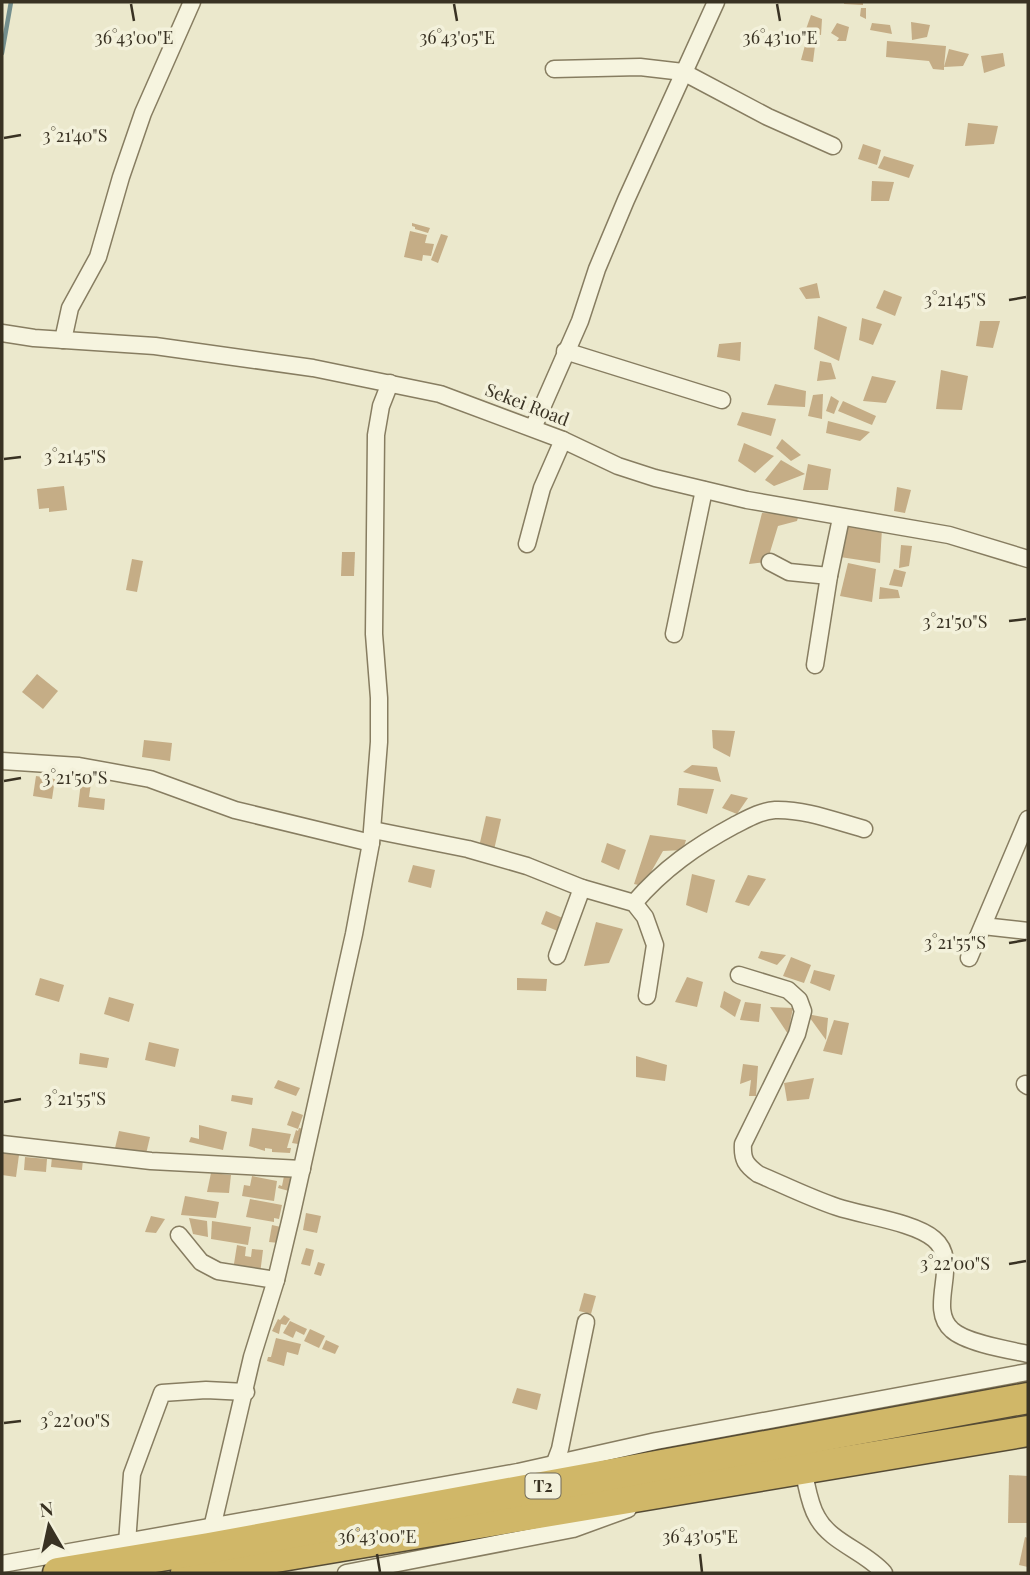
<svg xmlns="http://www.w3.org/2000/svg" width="1030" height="1575" viewBox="0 0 1030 1575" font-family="'Playfair Display',serif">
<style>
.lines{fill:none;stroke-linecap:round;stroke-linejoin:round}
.stream{stroke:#738e8d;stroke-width:4.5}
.building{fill:#c5ad86}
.street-casing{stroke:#877d61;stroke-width:19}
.highway-casing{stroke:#554b35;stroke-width:33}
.street{stroke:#f6f4df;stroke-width:16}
.highway{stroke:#d0b768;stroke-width:30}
.ticks{fill:none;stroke:#393223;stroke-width:2.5}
.labels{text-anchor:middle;stroke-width:7;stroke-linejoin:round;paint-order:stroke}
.shield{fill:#f3f1db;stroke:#716b5a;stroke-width:2}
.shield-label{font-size:16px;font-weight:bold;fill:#393223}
.street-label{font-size:18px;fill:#393223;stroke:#f3f1db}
.ticks-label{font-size:18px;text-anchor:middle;fill:#393223;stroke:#f3f1db;stroke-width:7;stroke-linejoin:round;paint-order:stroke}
</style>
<rect width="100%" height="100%" fill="#ebe8cc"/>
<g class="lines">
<path class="stream" d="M2,53L11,2"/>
</g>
<g class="building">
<path d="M844,2H863V5L844,4Z"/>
<path d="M861,8H866V19L860,16Z"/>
<path d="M811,15L822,19L821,35L805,32Z"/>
<path d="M911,22L930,25L927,37L912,40Z"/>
<path d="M837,23L849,27L846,41H837L839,38L831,33Z"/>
<path d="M872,23L890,25L892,34L870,30Z"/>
<path d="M807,38H816L813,62L801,60Z"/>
<path d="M887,41L946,46L944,67L949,49L969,54L963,66L944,67V70L933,69L929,61L886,57Z"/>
<path d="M1003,53L1005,66L984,73L981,56Z"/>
<path d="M968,123L998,126L994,144L965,146Z"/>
<path d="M863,144L881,150L877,165L858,159Z"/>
<path d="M884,156L914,165L909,178L878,168Z"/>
<path d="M872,181L894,182L889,201H871Z"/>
<path d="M412,223L430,228L428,233L415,229V227L412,226Z"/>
<path d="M410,231L427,235L425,243L434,244L431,256L423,255L422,261L404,257Z"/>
<path d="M441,234L448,236L438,263L431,260Z"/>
<path d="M817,283L820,298L806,299L799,288Z"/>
<path d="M884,290L902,297L895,316L876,308Z"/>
<path d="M818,316L847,327L839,361L814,349Z"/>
<path d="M862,318L882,324L873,345L859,340Z"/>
<path d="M980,321H1000L993,348L976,346Z"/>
<path d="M741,342L740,361L717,357L719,344Z"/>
<path d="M820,361L831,363L836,379L817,381Z"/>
<path d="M941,370L968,376L962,410L936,409Z"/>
<path d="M872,376L896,381L886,403L863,401Z"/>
<path d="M775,384L806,391L805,407L767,405Z"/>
<path d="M823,394L822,419L808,416L813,395Z"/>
<path d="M831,396L839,401L834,414L826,411Z"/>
<path d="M843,401L876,416L872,425L838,411Z"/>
<path d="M742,412L776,419L771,436L737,425Z"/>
<path d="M828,421L870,432L860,441L826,433Z"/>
<path d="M782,439L801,455L791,461L776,448Z"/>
<path d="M744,443L774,456L755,473L738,461Z"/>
<path d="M781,460L805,474L774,486L765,480Z"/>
<path d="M808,464L831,469L828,490H803Z"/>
<path d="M64,486L67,510L49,512V508L39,509L37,489Z"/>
<path d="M897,487L911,490L905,513L894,511Z"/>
<path d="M762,513L799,514L797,521L778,526L767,562L749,564Z"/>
<path d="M847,524L882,528L880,563L840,557Z"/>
<path d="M901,545L912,546L909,566L899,568Z"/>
<path d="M342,552H355L354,576H341Z"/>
<path d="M132,559L143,561L137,592L126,590Z"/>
<path d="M848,563L876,569L872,602L840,596Z"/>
<path d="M894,569L906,572L902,587L889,585Z"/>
<path d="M880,587L898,590L900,598L879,599Z"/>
<path d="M37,674L58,691L43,709L22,692Z"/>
<path d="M712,730L735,731L730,757L713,748Z"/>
<path d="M144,740L172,743L170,761L142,757Z"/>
<path d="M692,765L717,767L721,782L683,772Z"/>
<path d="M36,776L55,779L52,799L33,796Z"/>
<path d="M81,782L91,783L89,797L105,799L104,810L78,807Z"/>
<path d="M679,788L714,789L707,814L677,805Z"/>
<path d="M731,794L748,798L737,814L722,808Z"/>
<path d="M486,816L501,819L494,850L479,847Z"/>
<path d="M650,835L686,840L683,850L663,851L643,886L634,884Z"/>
<path d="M607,843L626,850L619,870L601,862Z"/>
<path d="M413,865L435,870L431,888L408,882Z"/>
<path d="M692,874L715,880L707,913L686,905Z"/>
<path d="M748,875L766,879L749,906L735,902Z"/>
<path d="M546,911L565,919L560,932L541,924Z"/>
<path d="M596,922L623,929L609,963L584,966Z"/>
<path d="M761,951L786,955L777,965L758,958Z"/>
<path d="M791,957L811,965L804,983L783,976Z"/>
<path d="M814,970L835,975L830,991L810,983Z"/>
<path d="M687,977L703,982L697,1007L675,1002Z"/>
<path d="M40,978L64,985L59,1002L35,995Z"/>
<path d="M517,978L547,979L546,991L517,990Z"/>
<path d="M724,991L741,1000L735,1017L720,1007Z"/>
<path d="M109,997L134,1004L129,1022L104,1014Z"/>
<path d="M745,1002L761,1004L759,1022L740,1020Z"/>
<path d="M770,1007L793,1008L788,1034Z"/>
<path d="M807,1014L828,1018L826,1040Z"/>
<path d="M834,1020L849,1023L842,1055L823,1051Z"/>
<path d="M149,1042L179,1049L175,1067L145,1060Z"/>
<path d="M80,1053L109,1058L107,1068L79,1064Z"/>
<path d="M636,1056L667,1065L665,1081L636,1077Z"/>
<path d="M743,1064L758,1066L756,1096H749L751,1080L740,1084Z"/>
<path d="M814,1078L809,1099L787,1101L784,1083Z"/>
<path d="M278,1080L300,1088L296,1096L274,1088Z"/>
<path d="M232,1095L253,1098L252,1105L231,1101Z"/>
<path d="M292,1111L303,1115L298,1129L287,1125Z"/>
<path d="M199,1125L227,1132L223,1150L189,1142L191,1137L199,1139Z"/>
<path d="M252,1128L291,1134L287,1148H291L290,1153L272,1152V1149L265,1148V1151L249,1146Z"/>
<path d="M299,1128L304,1129L303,1134H300L298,1144L292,1143L296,1130L298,1131Z"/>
<path d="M119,1131L150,1137L146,1154L115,1148Z"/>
<path d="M2,1153L19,1155L16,1177L2,1175Z"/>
<path d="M25,1157L47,1159L46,1172L24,1170Z"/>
<path d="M52,1157L83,1159L82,1170L51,1167Z"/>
<path d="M211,1173L231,1175L229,1193L207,1192Z"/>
<path d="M252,1176L277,1181L274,1201L242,1196L244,1185L250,1186Z"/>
<path d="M284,1176L292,1178L289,1191L278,1188L279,1185L282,1186Z"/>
<path d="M185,1196L219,1202L216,1218L181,1215Z"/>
<path d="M250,1199L282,1205L279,1219L274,1218V1222L246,1217Z"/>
<path d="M306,1213L321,1216L317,1233L303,1230Z"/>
<path d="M151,1216L165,1219L156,1233L145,1232Z"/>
<path d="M189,1218L207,1221L208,1237L193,1234Z"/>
<path d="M212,1221L251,1227L248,1245L211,1239Z"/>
<path d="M272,1225L281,1227L279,1243L269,1242Z"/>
<path d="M237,1245L246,1247L245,1256L251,1257L252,1249L263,1250L260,1274L233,1270Z"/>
<path d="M306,1248L314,1250L310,1266L301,1264Z"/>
<path d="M318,1262L325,1264L321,1276L314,1274Z"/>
<path d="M584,1293L596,1296L591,1314L579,1311Z"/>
<path d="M284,1315L290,1319L286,1325L281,1324L279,1334L272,1331L278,1319L280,1320Z"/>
<path d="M290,1321L307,1329L304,1335L296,1331L293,1338L283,1333Z"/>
<path d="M310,1329L325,1336L319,1348L304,1341Z"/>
<path d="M276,1338L301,1344L298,1355L287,1352L284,1366L267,1361L268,1357H271Z"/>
<path d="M326,1340L339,1346L335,1354L322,1349Z"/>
<path d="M517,1388L541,1394L537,1410L512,1403Z"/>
<path d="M1009,1475L1028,1476V1523H1008Z"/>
<path d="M1025,1537L1028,1538V1567L1019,1565Z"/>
</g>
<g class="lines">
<defs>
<g id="street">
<path d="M554,69L640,67L683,72L768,117L833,146"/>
<path d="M2,333L34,338L155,346L313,368L440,394L563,440L618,466L655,478L747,500L949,535L1028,559"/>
<path d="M63,340L70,308L98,257L121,177L143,113L192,2"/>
<path d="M565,351L722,400"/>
<path d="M533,428L580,321L597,269L626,200L716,2"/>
<path d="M527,544L542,488L563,440"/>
<path d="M770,562L789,572L829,576"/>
<path d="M674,634L704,490"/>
<path d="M815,665L829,576L841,518"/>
<path d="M2,761L79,766L150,779L235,810L371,843"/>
<path d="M373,830L468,849L527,866L582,888L634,903L645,917L655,945L647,996"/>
<path d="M634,903C663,869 696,846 735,825C747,819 760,811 775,810C804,809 835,821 864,829"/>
<path d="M983,926L1028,931"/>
<path d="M557,956L582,888"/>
<path d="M969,958L1028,819"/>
<path d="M739,975L788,990L799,1000L803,1011L797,1034L743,1144C742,1160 746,1165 758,1174C784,1185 810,1198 837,1207C864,1216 914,1222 934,1239C962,1262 926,1307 952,1330C966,1343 1009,1350 1028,1354"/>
<path d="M1025,1084L1028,1086"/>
<path d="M2,1144L151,1161L302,1169"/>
<path d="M179,1235L201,1262L218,1271L276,1280"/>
<path d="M554,1465L560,1449L586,1322"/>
<path d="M803,1470C807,1485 809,1504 817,1517C831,1543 865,1551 884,1573"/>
<path d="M212,1528L252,1357L276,1280L291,1217L354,934L371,843L379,742V698L374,634L376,435L381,406L390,383"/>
<path d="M127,1543L132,1474L162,1393L206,1390L246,1392"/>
<path d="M2,1564L518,1472L656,1441L1028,1372"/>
<path d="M346,1573L573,1529L628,1509"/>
</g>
<g id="highway">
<path d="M186,1572L1028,1431"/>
<path d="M58,1573L209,1548L1028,1398"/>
</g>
</defs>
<use href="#street" class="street-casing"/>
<use href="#highway" class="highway-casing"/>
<use href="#street" class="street"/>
<use href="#highway" class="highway"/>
</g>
<path class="ticks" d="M131,4L134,21M454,4L457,21M777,4L780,21M4,138L21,135M1009,300L1026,297M4,459L21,457M1009,621L1026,619M4,781L21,778M1009,943L1026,940M4,1102L21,1099M1009,1264L1026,1261M4,1423L21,1421M377,1554L380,1572M700,1554L702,1572"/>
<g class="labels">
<rect class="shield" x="525.5" y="1473.5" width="35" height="25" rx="5"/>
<g class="shield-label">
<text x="543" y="1492">T2</text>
</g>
<g class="street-label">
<text transform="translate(527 405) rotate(21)" y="6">Sekei Road</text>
</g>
</g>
<g class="ticks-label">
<text x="134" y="44">36°43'00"E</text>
<text x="457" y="44">36°43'05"E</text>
<text x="780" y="44">36°43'10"E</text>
<text x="75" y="142">3°21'40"S</text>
<text x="955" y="306">3°21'45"S</text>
<text x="75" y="463">3°21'45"S</text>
<text x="955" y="628">3°21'50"S</text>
<text x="75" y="784">3°21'50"S</text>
<text x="955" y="949">3°21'55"S</text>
<text x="75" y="1105">3°21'55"S</text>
<text x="955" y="1270">3°22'00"S</text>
<text x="75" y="1427">3°22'00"S</text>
<text x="377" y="1543">36°43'00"E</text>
<text x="700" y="1543">36°43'05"E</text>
</g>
<rect width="1030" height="1575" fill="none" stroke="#393223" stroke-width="7"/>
<g transform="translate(49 1526) rotate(351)" stroke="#f3f1db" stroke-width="5" paint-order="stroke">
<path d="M0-5L12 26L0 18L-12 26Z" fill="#393223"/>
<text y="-10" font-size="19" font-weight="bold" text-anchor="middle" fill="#393223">N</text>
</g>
</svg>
